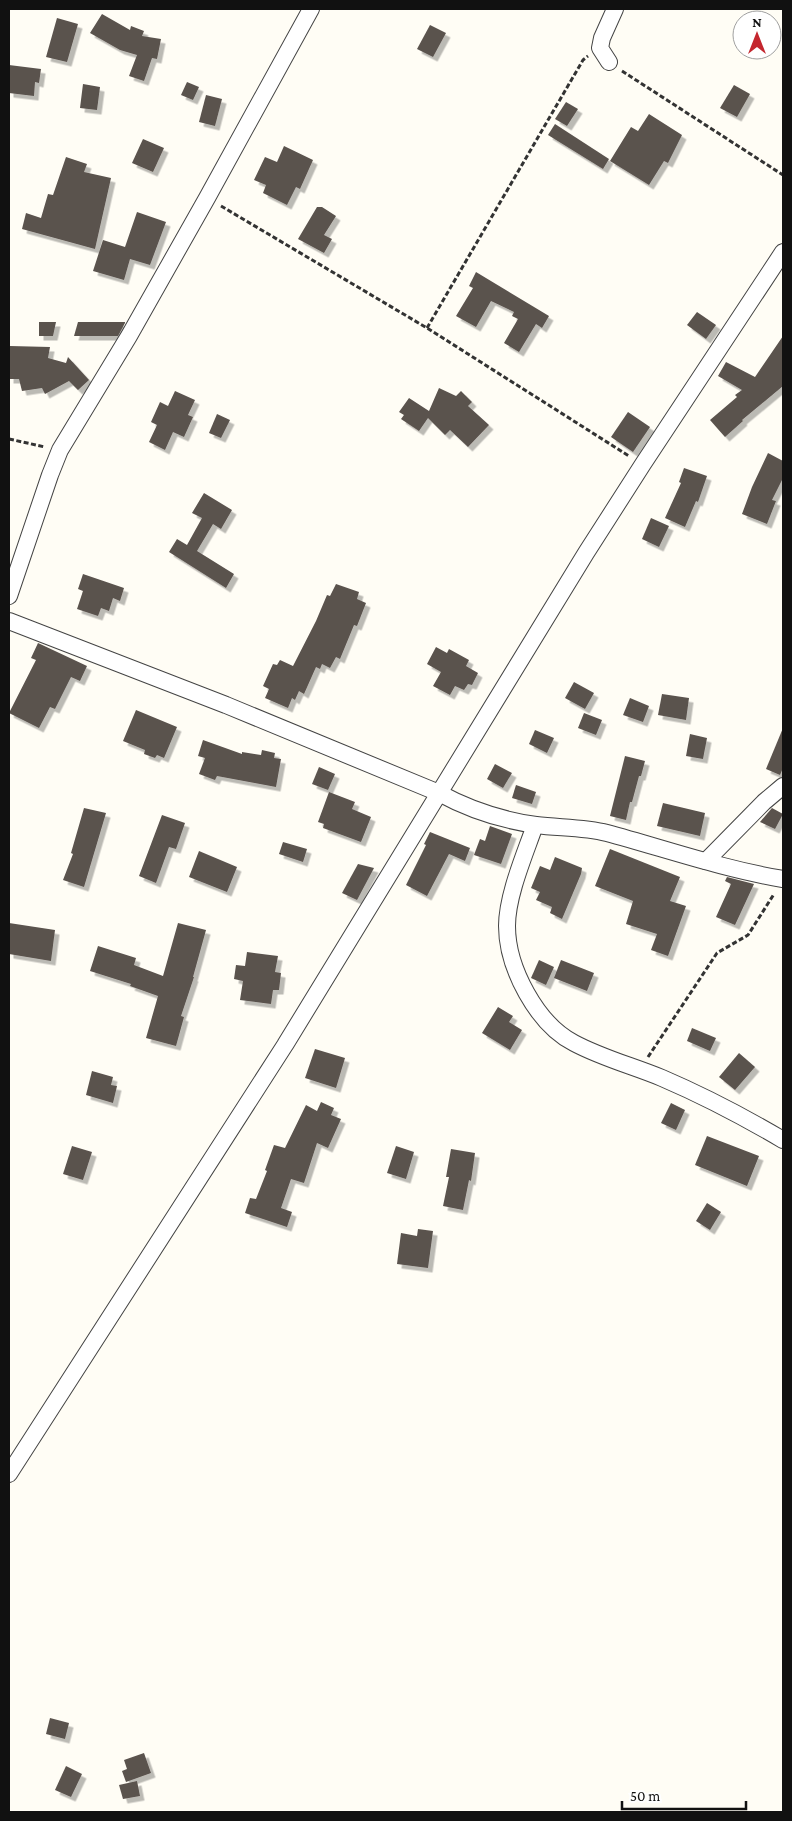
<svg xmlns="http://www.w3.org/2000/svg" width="792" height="1821" viewBox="0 0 792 1821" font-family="'Crimson Pro',serif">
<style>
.building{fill:#5a524d;filter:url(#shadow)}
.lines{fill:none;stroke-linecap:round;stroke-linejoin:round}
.street-casing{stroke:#444;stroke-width:18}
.path{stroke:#333;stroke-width:3;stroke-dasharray:5 2.5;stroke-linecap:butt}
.street{stroke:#fff;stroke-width:16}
</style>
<defs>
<filter id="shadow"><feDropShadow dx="4.5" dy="4.5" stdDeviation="0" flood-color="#0004"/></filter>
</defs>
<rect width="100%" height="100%" fill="#fffdf5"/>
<g class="building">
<path d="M102,14L130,30L131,26L144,31L142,36L161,39L157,59L152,58L144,81L129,76L137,55L120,50L90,33Z"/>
<path d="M57,18L78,24L67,62L46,57Z"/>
<path d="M430,25L446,33L433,57L417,49Z"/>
<path d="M9,65L41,69L39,83L35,82L34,96L9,93Z"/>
<path d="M187,82L199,87L193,100L181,95Z"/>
<path d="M83,84L100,87L97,110L80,108Z"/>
<path d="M734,85L750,94L737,117L720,108Z"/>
<path d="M206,95L222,99L215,126L199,122Z"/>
<path d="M566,102L578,109L567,126L555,119Z"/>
<path d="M649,114L682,135L668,163L664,161L649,185L610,161L631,127L638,131Z"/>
<path d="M555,124L609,159L603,169L548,135Z"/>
<path d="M143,139L164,148L153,172L132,163Z"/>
<path d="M284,146L313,160L300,189L296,187L287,205L263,193L266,185L254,180L265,157L277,162Z"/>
<path d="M66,157L87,164L84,172L111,178L95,249L22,229L26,213L41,218L48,194L53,195Z"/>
<path d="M317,207H322L336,216L324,235L332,239L324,253L298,239Z"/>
<path d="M137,212L166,222L150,265L130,259L124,280L93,271L103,240L125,247Z"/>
<path d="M476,272L549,316L542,328L536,324L519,352L504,343L518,319L512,316L514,312L491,301L476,327L456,316L473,288L469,286Z"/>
<path d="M697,312L716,325L706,339L687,325Z"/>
<path d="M39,322H56L53,336H39Z"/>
<path d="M78,322H125V323L118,336H74Z"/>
<path d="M783,336V386L742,420L743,421L725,437L710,420L737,397L735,395L742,390L718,376L726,362L755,377Z"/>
<path d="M10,346L50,347L48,358L66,363L68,357L89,380L78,390L69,381L45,394L42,388L22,391L19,379H9Z"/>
<path d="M439,388L456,396L461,391L472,402L468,406L489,425L468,447L450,430L445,435L428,418L419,431L401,419L404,415L399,412L409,398L429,411Z"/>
<path d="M175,391L195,400L188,415L193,417L184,437L173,432L165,450L149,442L157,425L151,422L160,402L168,406Z"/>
<path d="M628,412L650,427L633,452L611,437Z"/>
<path d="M217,414L230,420L221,438L209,433Z"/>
<path d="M768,453L783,461V478L772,500L776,501L767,524L742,514L752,487Z"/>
<path d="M684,468L707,476L698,502L696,501L685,527L665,518L681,483L679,482Z"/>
<path d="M204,493L232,510L221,529L213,524L197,551L234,574L226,588L169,552L177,539L187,545L202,518L192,513Z"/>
<path d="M651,518L669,526L659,547L642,539Z"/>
<path d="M83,574L124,588L120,601L113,598L109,611L101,608L98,616L77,609L83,591L78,589Z"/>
<path d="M336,584L359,592L357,599L366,603L357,626L354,625L340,659L336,657L330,668L322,664L320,669L316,667L304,694L299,691L295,700L292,698L288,708L265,698L269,689L263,686L273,664L277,665L280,660L293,666L316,621L327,595L330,596Z"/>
<path d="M38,643L87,666L80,681L71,677L55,709L50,707L39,728L9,713L36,660L31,658Z"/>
<path d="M436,647L447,653L449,649L469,660L466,666L478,673L472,685L468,684L464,690L455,686L450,695L433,686L441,672L427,664Z"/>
<path d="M574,682L594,693L585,709L565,698Z"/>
<path d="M662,694L689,698L686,720L658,715Z"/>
<path d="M630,698L649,706L643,722L623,715Z"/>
<path d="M136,710L177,727L164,758L157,755L155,758L144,754L145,750L123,741Z"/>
<path d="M584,713L602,720L596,735L578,728Z"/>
<path d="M783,728V768L780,775L766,769Z"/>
<path d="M535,730L554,738L547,753L529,744Z"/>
<path d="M690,734L707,738L703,759L686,756Z"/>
<path d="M203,740L242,754V752L261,755L262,750L275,753L274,758L281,759L276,787L217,776L215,780L199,774L205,758L198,756Z"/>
<path d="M625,756L645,761L641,776H639L632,802H630L626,820L610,816Z"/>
<path d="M495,764L512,773L503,788L487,779Z"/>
<path d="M319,767L335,774L328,790L312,784Z"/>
<path d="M516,785L536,792L532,804L512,798Z"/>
<path d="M329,792L355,802L352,809L371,817L361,842L323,828L324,824L318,822Z"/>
<path d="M663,803L705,813L700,836L657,826Z"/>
<path d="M84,808L106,813L84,887L63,880L73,854L71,853Z"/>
<path d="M772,808L783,814L775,829L760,822Z"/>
<path d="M162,815L185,823L176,849L169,847L156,883L139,876Z"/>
<path d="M490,826L512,834L501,864L474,855L480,839L485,841Z"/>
<path d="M430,832L470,848L465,861L449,854L427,896L406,885L426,845L424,844Z"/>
<path d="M283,842L307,849L303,862L279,854Z"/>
<path d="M610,849L680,877L670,901L686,906L668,956L651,950L657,934L626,924L633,901L595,886Z"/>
<path d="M199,851L237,867L227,892L189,877Z"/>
<path d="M555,857L582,868L581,874L562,919L550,913L552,907L536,900L540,892L531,888L540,866L550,870Z"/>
<path d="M358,864L374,868L357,900L342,893Z"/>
<path d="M727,877L754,884L735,925L716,917L731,884L725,881Z"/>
<path d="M9,923L55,930L51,961L9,954Z"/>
<path d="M178,923L206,930L193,977H194L181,1016L184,1017L176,1046L146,1038L158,996L130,986L131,984L90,971L98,946L136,958L134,965L163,976Z"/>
<path d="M247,952L278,956L275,972L281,973L279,990H273L271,1004L240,1000L243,981L234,979L236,965L245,966Z"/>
<path d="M539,960L554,967L546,985L531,978Z"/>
<path d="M561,960L594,973L587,991L554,978Z"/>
<path d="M498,1007L513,1016L509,1022L522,1030L510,1050L482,1033Z"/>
<path d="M692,1028L716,1038L710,1051L687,1041Z"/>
<path d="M315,1049L345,1058L336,1088L305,1078Z"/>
<path d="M739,1053L755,1067L735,1090L719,1077Z"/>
<path d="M92,1071L113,1077L111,1085L117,1086L113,1103L86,1095Z"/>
<path d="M321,1102L334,1108L331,1115L341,1119L328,1148L317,1143L304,1183L291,1179L281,1208L292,1212L287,1227L245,1213L250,1198L256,1199L267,1171L265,1170L274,1145L285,1148L306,1105L317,1111Z"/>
<path d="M671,1103L685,1110L676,1130L661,1123Z"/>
<path d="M707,1136L759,1156L747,1186L695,1165Z"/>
<path d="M72,1146L92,1152L83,1180L63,1174Z"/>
<path d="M396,1146L414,1152L406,1179L387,1173Z"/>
<path d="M451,1149L475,1153L471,1181L469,1180L463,1210L443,1206L449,1177H446Z"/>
<path d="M707,1203L721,1212L710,1230L696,1221Z"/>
<path d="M418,1229L433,1231L428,1268L397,1264L401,1233L417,1236Z"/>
<path d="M50,1718L69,1723L65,1739L46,1734Z"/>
<path d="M144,1753L151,1773L126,1782L122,1771L127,1769L124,1760Z"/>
<path d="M66,1766L82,1774L71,1797L55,1790Z"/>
<path d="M137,1781L140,1796L123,1799L119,1785Z"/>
</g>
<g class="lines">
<defs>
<g id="street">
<path d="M609,62L600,48L602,38L615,9"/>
<path d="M9,596L50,475L60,450L129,336L207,198L311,9"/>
<path d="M9,621L226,705L439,793C470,810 501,820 536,825C559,828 584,827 607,833C666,849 723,869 783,879"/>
<path d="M535,825C525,854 507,895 507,926C507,968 537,1024 574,1043C602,1058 633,1066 662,1078C704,1096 744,1117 783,1140"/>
<path d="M706,861L764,802L783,786"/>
<path d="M9,1474L285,1045L586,553L643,464L783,252"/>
</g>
</defs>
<use href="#street" class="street-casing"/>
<g class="path">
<path d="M622,71L783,175"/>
<path d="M221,206L427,328L629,456"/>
<path d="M427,328L583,60L588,56"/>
<path d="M9,439L45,447"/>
<path d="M648,1057L717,953L748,935L774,894"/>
</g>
<use href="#street" class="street"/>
</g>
<rect width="792" height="1821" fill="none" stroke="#111111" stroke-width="20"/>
<g transform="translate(757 35)"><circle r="24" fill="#ffffff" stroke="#a0a0a0"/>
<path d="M0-4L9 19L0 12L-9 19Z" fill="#c4262e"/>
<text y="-8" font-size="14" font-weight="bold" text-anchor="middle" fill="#111111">N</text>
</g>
<path d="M622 1801v8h124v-8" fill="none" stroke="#111111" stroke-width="2.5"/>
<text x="630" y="1801" font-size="15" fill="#111111" stroke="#ffffff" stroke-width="4" paint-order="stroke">50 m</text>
</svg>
